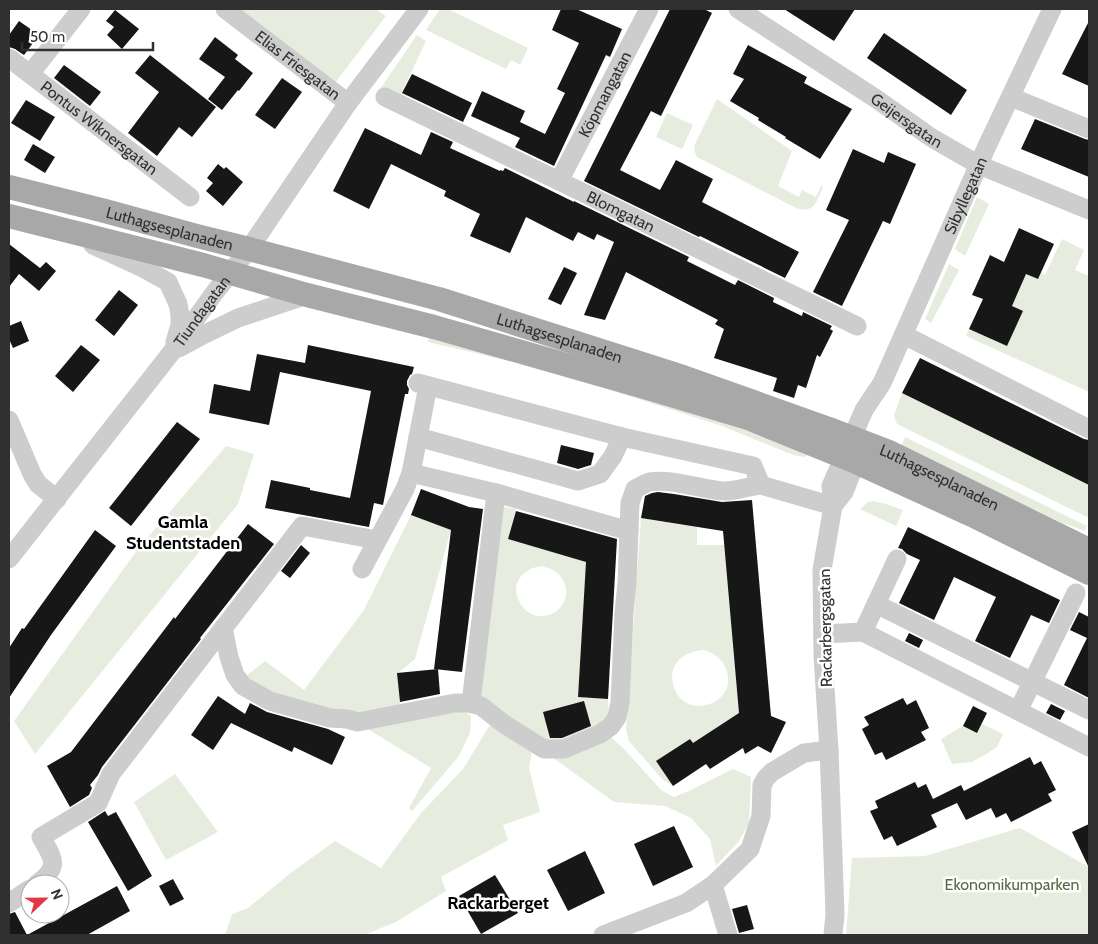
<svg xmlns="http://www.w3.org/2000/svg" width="1098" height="944" viewBox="0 0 1098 944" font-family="Cabin,sans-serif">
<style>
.green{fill:#e7edde;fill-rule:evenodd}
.building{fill:#171717}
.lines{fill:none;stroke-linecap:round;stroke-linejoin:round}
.minor{stroke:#cdcdcd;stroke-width:19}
.major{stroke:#a8a8a8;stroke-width:24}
.labels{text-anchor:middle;stroke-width:5;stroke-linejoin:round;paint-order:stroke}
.street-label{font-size:16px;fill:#303030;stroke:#fff}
.park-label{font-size:16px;fill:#546c3d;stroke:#fff}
.neighbourhood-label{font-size:18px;font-weight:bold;fill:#000;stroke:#fff}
</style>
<rect width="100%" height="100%" fill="#fff"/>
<g class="green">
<path d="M237,9H375L386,16L335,83Z"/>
<path d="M440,9H448L528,48L520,65L511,60L506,69L426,30Z"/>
<path d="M417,35L426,41L398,100L380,89Z"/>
<path d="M717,99L792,151L778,186L799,197L802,190L816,197L821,186L823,187C816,203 814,215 794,207L697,157L695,153L694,146Z"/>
<path d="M667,113L693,125L682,149L656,137Z"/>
<path d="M977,197L989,204L965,256L955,249Z"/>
<path d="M1062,239L1084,250L1075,270L1089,276V392L966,336L969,329L1007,346L1023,311L1012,306L1026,274L1038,279L1041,273L1045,275Z"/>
<path d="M949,264L959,270L931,323L925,319Z"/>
<path d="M430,333L720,418L808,455L804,457L793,455L722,426L604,388L513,362L428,342Z"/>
<path d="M902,393L1087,483L1089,480V518L897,424L894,415Z"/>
<path d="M905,437L1087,526L1085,531L1062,523L901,446Z"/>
<path d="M226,446L254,454L238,504L35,754L14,721L138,549Z"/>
<path d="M873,501L886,504L903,510L896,526L860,509L868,502Z"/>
<path d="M499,506L516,509L508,539L586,562L578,697L608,699L609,716L603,724L558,743H549L478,702ZM542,566C579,574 570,619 538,616C530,615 524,610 520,603C509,584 523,568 542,566Z"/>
<path d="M411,515L451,530L415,659L398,673L400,703L402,706L370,712L344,713L261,690L246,676L265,661L304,690L364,610Z"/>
<path d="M641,518L697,527V545H724L740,718L725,722L693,743L690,739L657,762L673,786L662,779L629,741L626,729ZM704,650C714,653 722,658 726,669C740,705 682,723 673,684C668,663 685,651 704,650Z"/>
<path d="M462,709L471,716L470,733L459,756L412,811L409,808L431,768L363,726Z"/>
<path d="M982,724L1003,734L997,747L985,755L972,762L952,764L941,739L963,726L977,733Z"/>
<path d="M490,725L532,750L529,768L540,812L503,825L508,840L441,877L446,891L396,922L364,935H225L232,914L248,908L292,872L335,841L381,868L421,813L463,769Z"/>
<path d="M612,738L624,749L661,790L674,797L693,789L733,769L751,777L749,823L739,841L716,866L710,839L691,818L665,806L614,802L552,757L599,739Z"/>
<path d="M175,774L218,832L166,860L134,802Z"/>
<path d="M1020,828L1089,867V935H846L852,858L925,856Z"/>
</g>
<g class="building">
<path d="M561,9H576L622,29L610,57L606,55L554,166L515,147L520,138L471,116L482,91L525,111L520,122L545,134L565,93L557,89L579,43L552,30Z"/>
<path d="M670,9H704L712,13L661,116L651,111L620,170L660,190L676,160L713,179L702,202L799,252L785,278L700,236L699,237L584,181Z"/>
<path d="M784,9H855L834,41Z"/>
<path d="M115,10L139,29L122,49L107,35L114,27L106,21Z"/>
<path d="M19,21L39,35L24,55L15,49L9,47V35Z"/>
<path d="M1089,21V86L1062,74Z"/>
<path d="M884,33L967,90L951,115L867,58Z"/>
<path d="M215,37L238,55L235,59L253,73L239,91L238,90L222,110L208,99L225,77L199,59Z"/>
<path d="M748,45L807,77L804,83L852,109L820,159L785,138L786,137L758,120L759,118L730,101L744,79L733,74Z"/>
<path d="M150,55L216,107L192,137L179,127L157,156L128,133L159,92L135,73Z"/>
<path d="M64,65L101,92L90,106L54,78Z"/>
<path d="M412,74L472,103L463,122L402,93Z"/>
<path d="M282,78L302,92L275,129L255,115Z"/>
<path d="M26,100L55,117L40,141L11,123Z"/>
<path d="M1035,119L1085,139L1089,140V177L1021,149Z"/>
<path d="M365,128L421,155L431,132L453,142L450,148L500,171V170L503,171L505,168L574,202V201L689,257L687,261L735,285L738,280L774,298L773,302L802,316L803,312L832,326L830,329L833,331L820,357L817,355L806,388L798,385L794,398L773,391L777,378L714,358L724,329L715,324L718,320L626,272L605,320L584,315L614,242L597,234L594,240L578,232L573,241L526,217L510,253L470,236L480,214L444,196L446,191L391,164L369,209L333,191Z"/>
<path d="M33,144L55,157L45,173L24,160Z"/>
<path d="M853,149L884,163L888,152L916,164L890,224L883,221L842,306L813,292L849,220L826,210Z"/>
<path d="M218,164L224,169L226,167L243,182L223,206L206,191L213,183L207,178Z"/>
<path d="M1019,228L1054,244L1038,279L1026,274L1012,306L1023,311L1007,346L969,329L983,299L972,295L990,255L1004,262Z"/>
<path d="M9,244L40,268L46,262L56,271L39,291L19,274L9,287Z"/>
<path d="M564,267L577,273L561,305L548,299Z"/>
<path d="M119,290L138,305L114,336L95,320Z"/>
<path d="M21,321L29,341L13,348L9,339V326Z"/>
<path d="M81,345L100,360L73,392L55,376Z"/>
<path d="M308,345L414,367L412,374L410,375L407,381V385L409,389L408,394H405L383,505L374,503L369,527L265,508L271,480L310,488V490L350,498L371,391L280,372L269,425L209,413L214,384L250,391L257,354L305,363Z"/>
<path d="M920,358L1084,439L1089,440V485L902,393Z"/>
<path d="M177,422L200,439L131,526L109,508Z"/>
<path d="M561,445L594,453L591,465L578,469L557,463Z"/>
<path d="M421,489L469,507L483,509L462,672L434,669L451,530L411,515Z"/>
<path d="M658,492L674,494L722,502L752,500L771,716L786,722L771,753L758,746L745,754L743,748L710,769L706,764L673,786L656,761L690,739L693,743L739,713L723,531L641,518L645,496L652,493Z"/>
<path d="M516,511L617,539L608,699L578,697L586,562L508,539Z"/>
<path d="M248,524L274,544L200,638L201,639L102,767L98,775L90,785L92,788L89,795L70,807L47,766L71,752L174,617L175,619Z"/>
<path d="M908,527L1060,600L1049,623L1031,615L1010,658L975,641L996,597L954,577L934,620L899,603L920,560L907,554L902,549L898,548Z"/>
<path d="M95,530L116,546L51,635L9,698V648L22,628L24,629Z"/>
<path d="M301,545L310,553L290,578L281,571Z"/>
<path d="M1079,612L1089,617V698L1064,685L1087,638L1070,630Z"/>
<path d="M909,633L923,640L919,648L905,641Z"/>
<path d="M438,669L440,694L400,702L397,673Z"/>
<path d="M218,696L245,714L250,703L267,712L328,729L345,737L332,765L294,747L292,752L231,723L213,750L191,735Z"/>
<path d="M903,698L907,705L916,700L929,728L921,732L926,740L886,760L882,752L875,755L862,729L869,725L864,717Z"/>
<path d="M584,701L591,726L562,738H550L543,712Z"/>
<path d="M1051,704L1065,711L1060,720L1046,713Z"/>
<path d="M973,706L987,713L977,733L963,726Z"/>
<path d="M1030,757L1034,765L1041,761L1056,790L1048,794L1052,801L1011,822L1006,813L996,818L991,808L966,820L957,803L931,815L937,827L897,846L892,836L884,840L870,811L878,808L875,801L915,782L918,788L926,784L933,799L961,785L964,791Z"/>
<path d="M105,811L108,816L116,812L152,876L128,891L88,822Z"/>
<path d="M1089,824V868L1072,832Z"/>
<path d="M674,826L693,867L653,886L634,844Z"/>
<path d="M585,851L605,893L568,911L547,870Z"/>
<path d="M495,875L518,913L481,934L459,896Z"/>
<path d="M173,879L184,899L170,906L159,886Z"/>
<path d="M117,886L130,911L87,935H9V914L15,912L27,935Z"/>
<path d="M747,905L754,929L739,933L732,909Z"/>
</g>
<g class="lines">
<g class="minor">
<path id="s1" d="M225,9L348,103"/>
<path id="s2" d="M738,9L875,98L932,138L958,153L979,165L1089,210"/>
<path id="s3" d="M9,58L190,197"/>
<path d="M30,74L81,9"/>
<path id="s4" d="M385,97L559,181L857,326"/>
<path d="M1011,97L1089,129"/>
<path id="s5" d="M559,181L649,9"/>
<path d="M93,245L141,267L168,282L178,304L180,315V325L175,342"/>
<path d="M904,335L1089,429"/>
<path d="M179,348L205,334L238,318L307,295"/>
<path d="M418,383L622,437L753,466L761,485L833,506"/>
<path d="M9,420L32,474L38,484L57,499"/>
<path d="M418,437L578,481L600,474L613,456L622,437"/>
<path d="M411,473L496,493L629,531"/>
<path d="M833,506L844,492L861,449"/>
<path id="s6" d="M9,559L171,353L215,292L249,249L348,103L419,9"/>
<path d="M362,569L405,489L411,473L428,386"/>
<path d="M876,604L1089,710"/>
<path d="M223,628L229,657L235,675L243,686L270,701L330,718L347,719L358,722L455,703H469L481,706L504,724L544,749H564L600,734L611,726L617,717L620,703L624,613L627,583L630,503L635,489C639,487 644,484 649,482C670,478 700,489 723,491C735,492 748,486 761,485"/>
<path d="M863,632L897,559"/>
<path d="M823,634L863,632L1089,747"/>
<path d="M471,703L496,493"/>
<path d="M1018,711L1076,593"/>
<path d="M37,884C61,867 53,858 41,837L98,803L111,774L302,526L377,540"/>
<path d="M713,885L728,935"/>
<path d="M9,903L30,889"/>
<path d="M603,935L686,903L713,885L750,849L761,816L762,785L766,778L772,772L804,753L829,750"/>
<path id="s7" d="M833,935L835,915L834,884L829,750L823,656L822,570L833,506L831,486L864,410L882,383L987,146L1052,9"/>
</g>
<g class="major">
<path id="s8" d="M9,187L105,211L197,236L249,249L439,299L683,377L829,429L889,452L1089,550"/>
<path d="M9,216L203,265L307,295L434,327L644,387L748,418L856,462L972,515L1089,573"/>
</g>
</g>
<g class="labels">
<g class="street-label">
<text dy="6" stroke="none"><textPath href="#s1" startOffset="92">Elias Friesgatan</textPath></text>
<text dy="6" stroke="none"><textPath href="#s5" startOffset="98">Köpmangatan</textPath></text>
<text dy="6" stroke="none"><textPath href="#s2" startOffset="202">Geijersgatan</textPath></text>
<text dy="6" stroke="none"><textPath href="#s3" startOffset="114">Pontus Wiknersgatan</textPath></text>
<text dy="6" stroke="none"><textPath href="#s7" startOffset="771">Sibyllegatan</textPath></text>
<text dy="6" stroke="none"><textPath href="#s4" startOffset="262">Blomgatan</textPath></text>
<text dy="6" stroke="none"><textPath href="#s8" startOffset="166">Luthagsesplanaden</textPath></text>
<text dy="6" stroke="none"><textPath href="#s6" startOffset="314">Tiundagatan</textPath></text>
<text dy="6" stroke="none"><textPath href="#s8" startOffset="571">Luthagsesplanaden</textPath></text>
<text dy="6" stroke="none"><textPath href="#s8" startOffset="976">Luthagsesplanaden</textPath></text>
<text transform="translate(825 628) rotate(-91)" y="6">Rackarbergsgatan</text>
</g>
<g class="park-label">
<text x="1012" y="890">Ekonomikumparken</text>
</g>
<g class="neighbourhood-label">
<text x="183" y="528">Gamla<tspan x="183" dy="21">Studentstaden</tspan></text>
<text x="498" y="909">Rackarberget</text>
</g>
</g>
<rect width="1098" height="944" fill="none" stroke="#303030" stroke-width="20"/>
<g transform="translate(45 899) rotate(68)"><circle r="24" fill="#ffffff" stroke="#acacac"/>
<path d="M0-4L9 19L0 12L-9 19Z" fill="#e33647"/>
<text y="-8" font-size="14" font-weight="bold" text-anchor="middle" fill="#303030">N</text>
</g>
<path d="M22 42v8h131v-8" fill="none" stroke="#303030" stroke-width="2.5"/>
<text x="30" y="42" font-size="15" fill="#303030" stroke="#ffffff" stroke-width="4" paint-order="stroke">50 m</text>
</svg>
